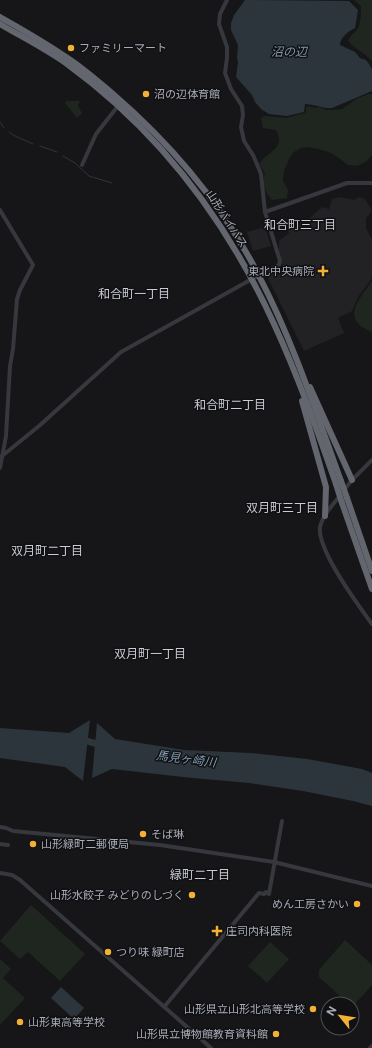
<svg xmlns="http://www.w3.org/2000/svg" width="372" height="1048" viewBox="0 0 372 1048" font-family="'Public Sans','Noto Sans JP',sans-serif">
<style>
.built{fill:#222225}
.green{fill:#1e261f}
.water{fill:#2c353c}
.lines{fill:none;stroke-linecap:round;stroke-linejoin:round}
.stream{stroke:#2c353c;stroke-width:1}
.river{stroke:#2c353c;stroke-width:7}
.minor{stroke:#37383d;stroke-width:4}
.highway{stroke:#63666e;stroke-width:6}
.highway-bridge{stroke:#63666e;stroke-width:6}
.poi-dot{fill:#f2b134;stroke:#111113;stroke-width:1.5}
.labels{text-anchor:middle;stroke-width:3;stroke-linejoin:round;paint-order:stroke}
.poi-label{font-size:11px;fill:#a8adb8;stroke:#111113;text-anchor:start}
.street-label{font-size:11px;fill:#a8adb8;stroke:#111113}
.water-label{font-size:12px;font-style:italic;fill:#7f9bb3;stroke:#111113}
.neighbourhood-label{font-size:12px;fill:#c9ccd4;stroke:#111113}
</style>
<rect width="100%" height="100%" fill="#161618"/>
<g class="built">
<path d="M339,197L354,200L359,197L365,199L371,209V212L366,218V228L372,240V278L358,297L352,311L338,318L344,333L304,351L267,276L283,267L279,252V241L289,233L287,227L298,224L310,218L322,207L329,209L332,199Z"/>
<path d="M265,227L271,246L253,251L247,232Z"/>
</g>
<g class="green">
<path d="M354,0H372V61C365,53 355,49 348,41C351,34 353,35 357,30C361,25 361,13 361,6Z"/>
<path d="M369,94H372V155L367,161L357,166L348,165L333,154L326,151L309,147L301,148L294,152L290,157L284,171L283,181L288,190L287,198L272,200C265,192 261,184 265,173L259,164C267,152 287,148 276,130L263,128L261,118L264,116L286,118L305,113L306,111V108L308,106L315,108L319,107L326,110H336L342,109L358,98Z"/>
<path d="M67,101H80L78,106L82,113L77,118L65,103Z"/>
<path d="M372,281V332C340,319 358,301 372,281Z"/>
<path d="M31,905L85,954L60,981L28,952L20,959L0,941Z"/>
<path d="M345,940L372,965V985L352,1007V1004H349L319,977V970Z"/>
<path d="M270,942L289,959L267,983L248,966Z"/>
<path d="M0,959L11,969L3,978L25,998L0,1025Z"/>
</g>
<g class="water">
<path d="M245,0L349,1L358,10L355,28C349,31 340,37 340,45L355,52L360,58L366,60L369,64L372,69V91L332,108C323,109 314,104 305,104L304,112L287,116L269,114L261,109L255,102L252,95L236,77L238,62L237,58L238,45L231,30V23L234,15Z"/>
<path d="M90,720L83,781L65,767L0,758V728L69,733Z"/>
<path d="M97,723L115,739L184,750L251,753L307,759L362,769L372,773V806L353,801L303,791L249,783L183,777L112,769L92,778Z"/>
<path d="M61,987L84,1008L74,1019L51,998Z"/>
</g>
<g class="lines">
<g class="stream">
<path d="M0,122L4,128"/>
<path d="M9,132L13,135L33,144"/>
<path d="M40,146L57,152"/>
<path d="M63,156L75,163L89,176L112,183"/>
</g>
<path class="river" d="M79,740L87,741L104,746"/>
<g class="minor">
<path d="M82,165L96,134L118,106"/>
<path d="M0,210L33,265L20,290L17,299L13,349L10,366L6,436L0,468"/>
<path d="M265,212L347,183H372"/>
<path d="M2,456L39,426L121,352L252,279L279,265L280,261L265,212L261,174L253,155L244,141L241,127L243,115L242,106L231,89L225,73L227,58V47L219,24L220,14L227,0"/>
<path d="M344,490L352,480L372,460"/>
<path d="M340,496C333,504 322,516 320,527C317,550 358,605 372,624"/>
<path d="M0,827L6,828L13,831L160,845L274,862L372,886"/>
<path d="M0,844L8,845"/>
<path d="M0,873L12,875L20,880L211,1048"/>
<path d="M164,1007L259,893L264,894L266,892L269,894L282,821"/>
<path d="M370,1048L372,1046"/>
</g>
<g class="highway">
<path d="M0,17C25,31 49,45 72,61C86,71 99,82 112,93C171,144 224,207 259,276C293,341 316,412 341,481"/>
<path d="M0,24C22,37 46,49 67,64C159,131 227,221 274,324C298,376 317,430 336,484"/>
<path d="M310,387L352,480"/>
<path d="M302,401L326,487L325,516"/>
<path d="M347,498L372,571"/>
<path d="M342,503L372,589"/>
</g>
<g class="highway-bridge">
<path d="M341,481L347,498"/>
<path d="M336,484L342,503"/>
</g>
</g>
<g class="poi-dot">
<circle cx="71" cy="48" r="4"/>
<circle cx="146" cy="94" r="4"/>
<path d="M321 265h4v4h4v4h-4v4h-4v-4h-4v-4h4z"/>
<circle cx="143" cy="834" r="4"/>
<circle cx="33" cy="844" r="4"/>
<circle cx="192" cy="895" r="4"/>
<circle cx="357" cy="904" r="4"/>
<path d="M215 925h4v4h4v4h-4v4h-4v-4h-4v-4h4z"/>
<circle cx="108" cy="952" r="4"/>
<circle cx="313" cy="1009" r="4"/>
<circle cx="20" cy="1022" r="4"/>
<circle cx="276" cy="1034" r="4"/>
</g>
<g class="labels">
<g class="poi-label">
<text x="79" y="52">ファミリーマート</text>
<text x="154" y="98">沼の辺体育館</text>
<text x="314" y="275" text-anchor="end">東北中央病院</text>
<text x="151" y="838">そば琳</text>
<text x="41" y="848">山形緑町二郵便局</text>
<text x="184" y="899" text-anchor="end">山形水餃子 みどりのしづく</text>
<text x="349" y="908" text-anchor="end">めん工房さかい</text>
<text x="226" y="935">庄司内科医院</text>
<text x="116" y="956">つり味 緑町店</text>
<text x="305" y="1013" text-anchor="end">山形県立山形北高等学校</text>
<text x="28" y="1026">山形東高等学校</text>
<text x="268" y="1038" text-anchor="end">山形県立博物館教育資料館</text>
</g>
<g class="street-label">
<text transform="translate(227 219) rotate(57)" y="4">山形バイパス</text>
</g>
<g class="water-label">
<text x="289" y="56">沼の辺</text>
<text transform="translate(186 759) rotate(7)" y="4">馬見ヶ崎川</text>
</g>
<g class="neighbourhood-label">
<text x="300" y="229">和合町三丁目</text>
<text x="134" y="298">和合町一丁目</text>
<text x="230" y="409">和合町二丁目</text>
<text x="282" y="512">双月町三丁目</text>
<text x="47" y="555">双月町二丁目</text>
<text x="150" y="658">双月町一丁目</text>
<text x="200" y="879">緑町二丁目</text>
</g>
</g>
<g transform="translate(340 1016) rotate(300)"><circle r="19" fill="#111113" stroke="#4d4f55"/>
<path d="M0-3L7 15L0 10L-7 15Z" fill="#f2b134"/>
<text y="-6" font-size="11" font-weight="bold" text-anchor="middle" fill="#a8adb8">N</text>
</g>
</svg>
